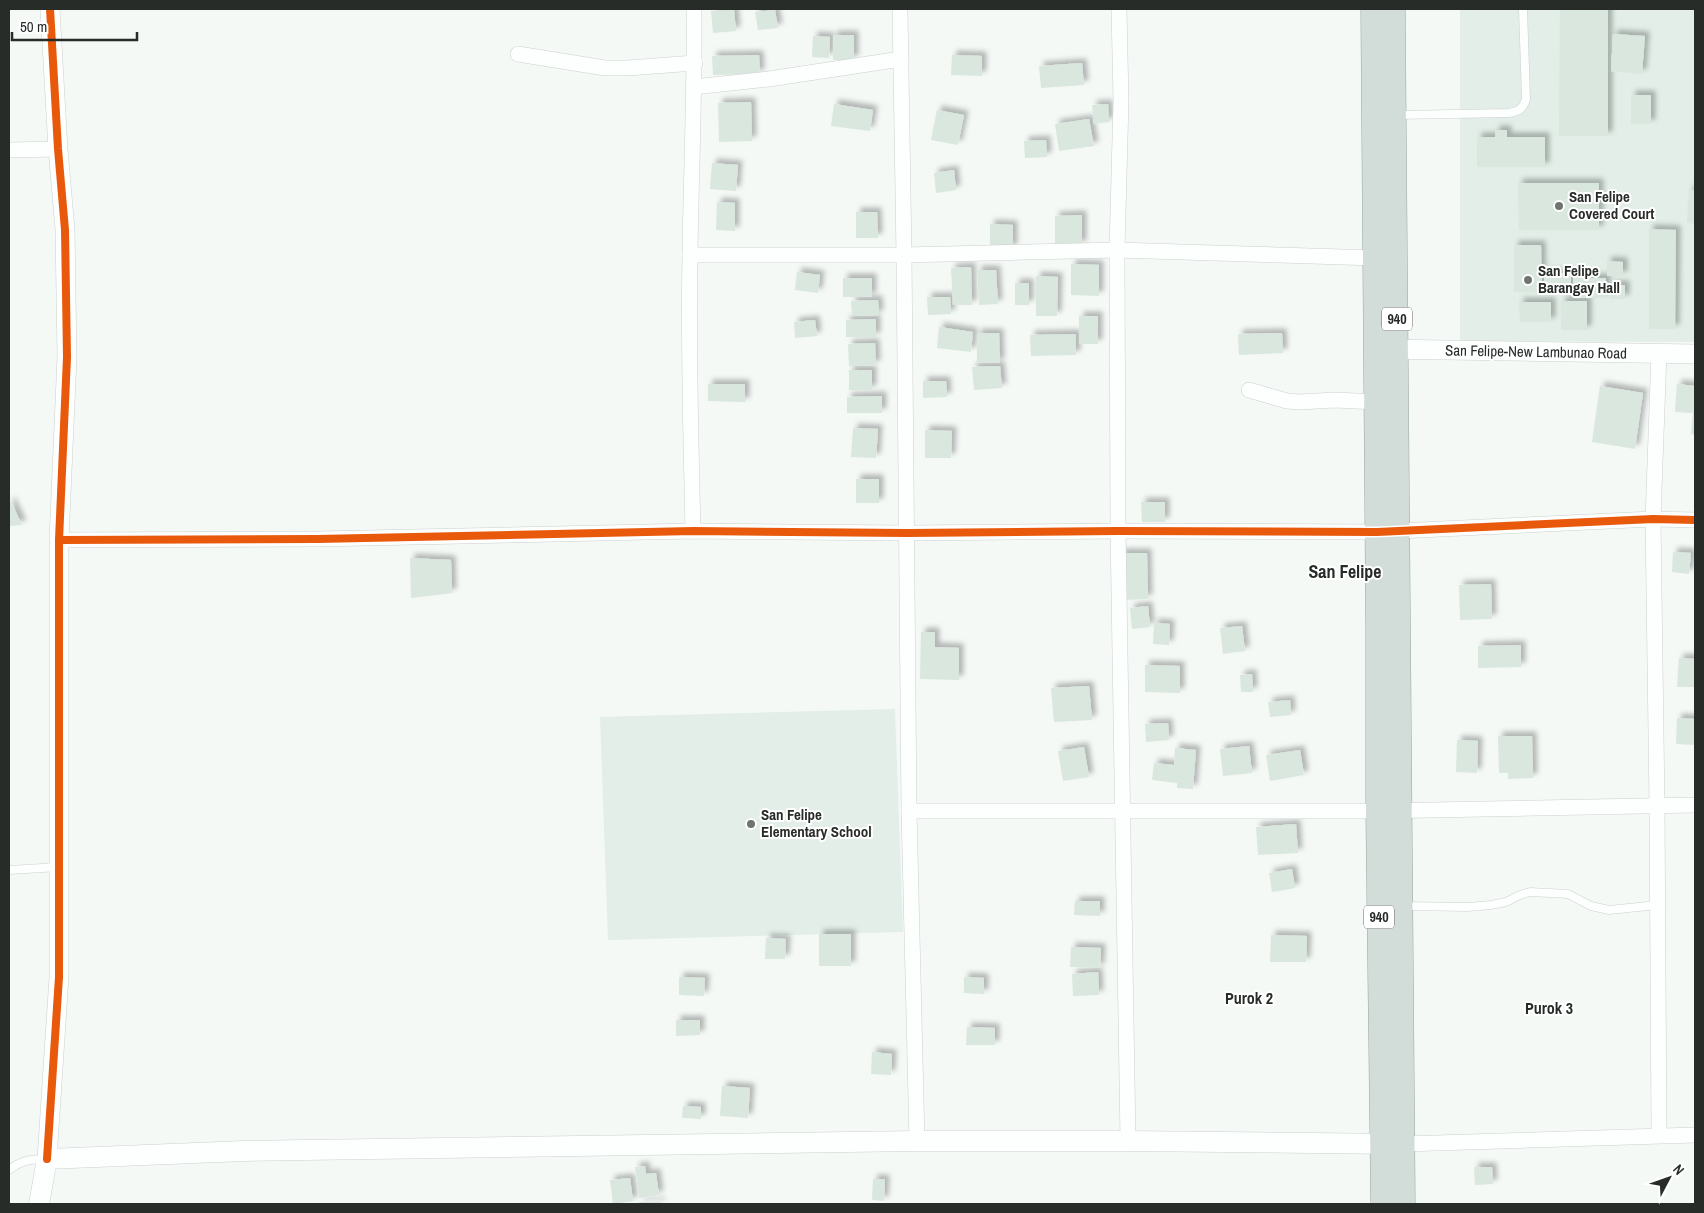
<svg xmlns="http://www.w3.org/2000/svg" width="1704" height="1213" viewBox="0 0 1704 1213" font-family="'Archivo Narrow',sans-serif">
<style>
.built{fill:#e2eee7}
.building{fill:#dae7df;filter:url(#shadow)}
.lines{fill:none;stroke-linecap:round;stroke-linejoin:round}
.service-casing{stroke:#ccd0ce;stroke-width:9}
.minor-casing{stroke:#ccd0ce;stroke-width:16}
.tertiary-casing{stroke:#ccd0ce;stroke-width:20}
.secondary-casing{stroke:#ccd0ce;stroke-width:21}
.trunk-casing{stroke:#99a69f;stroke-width:25}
.service{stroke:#fdfefe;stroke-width:8}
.minor{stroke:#fdfefe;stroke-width:15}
.tertiary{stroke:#fdfefe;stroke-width:19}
.secondary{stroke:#fdfefe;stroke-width:20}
.trunk{stroke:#d2dcd8;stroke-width:24}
.cycleway-casing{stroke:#fff;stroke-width:11}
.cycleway{stroke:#e8590c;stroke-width:8}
.poi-dot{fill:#6f7471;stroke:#fff;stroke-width:2}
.labels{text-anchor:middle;stroke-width:4;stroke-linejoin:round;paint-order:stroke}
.shield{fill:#fff;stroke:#686b69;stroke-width:1}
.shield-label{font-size:14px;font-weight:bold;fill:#282c29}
.poi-label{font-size:15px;font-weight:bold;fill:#282c29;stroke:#fff;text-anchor:start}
.street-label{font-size:15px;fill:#282c29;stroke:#fff}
.neighbourhood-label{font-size:16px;font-weight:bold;fill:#282c29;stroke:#fff}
.quarter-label{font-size:18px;font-weight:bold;fill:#282c29;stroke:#fff}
</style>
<defs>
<filter id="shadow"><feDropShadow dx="4.5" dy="-4.5" stdDeviation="2.5" flood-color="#0004"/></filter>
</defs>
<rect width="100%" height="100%" fill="#f4f9f6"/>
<g class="built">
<path d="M1460,9H1695V342L1460,341Z"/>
<path d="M895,709L903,932L608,940L600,717Z"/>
</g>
<g class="building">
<path d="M1560,9H1608V136H1559Z"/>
<path d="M734,10L736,31L713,33L711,11Z"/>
<path d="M775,10L778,28L758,30L755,12Z"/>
<path d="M1613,34L1645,36L1642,74L1611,71Z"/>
<rect x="833" y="35" width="21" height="25"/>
<path d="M813,36L830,37L829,58L812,57Z"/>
<path d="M759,55L760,74L713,75L712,56Z"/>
<path d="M952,55L982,56V76L951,75Z"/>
<path d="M1082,63L1084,85L1041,88L1039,66Z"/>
<rect x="1631" y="95" width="20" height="29"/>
<path d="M751,102L752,141L719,142L718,103Z"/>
<path d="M834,104L873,110L870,131L831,126Z"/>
<path d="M1108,104L1109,122L1094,124L1092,105Z"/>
<path d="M937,110L964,115L958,145L931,140Z"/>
<path d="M1089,119L1094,146L1059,151L1055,124Z"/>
<path d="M1495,130H1507V137H1545V167H1477V137H1495Z"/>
<path d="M1046,140L1047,157L1025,158L1024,141Z"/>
<path d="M712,163L738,165L736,191L710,189Z"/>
<path d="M954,170L956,190L936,193L934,173Z"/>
<path d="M1518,183H1599V230H1519Z"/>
<path d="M1689,190H1695V224L1687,223Z"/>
<path d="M717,202L735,203V231L716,230Z"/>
<path d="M856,212H877L878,238H856Z"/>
<path d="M1082,215V245L1055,246V216Z"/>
<path d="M990,224L1013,225V249L990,248Z"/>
<path d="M1649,229L1676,230L1675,329H1649Z"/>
<path d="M1514,245H1541L1542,292H1514Z"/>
<path d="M1607,261L1623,262V276H1607Z"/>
<path d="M1071,264L1099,265V296L1071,295Z"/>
<path d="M971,267L972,305H953L951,268Z"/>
<path d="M977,270H996L998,304L979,305Z"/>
<path d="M797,272L820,275L818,293L795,290Z"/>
<rect x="1544" y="273" width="27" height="21"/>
<path d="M1036,276L1058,277L1057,316H1036Z"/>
<rect x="843" y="278" width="29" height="19"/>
<rect x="1573" y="278" width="33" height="20"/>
<rect x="1015" y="283" width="14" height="22"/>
<rect x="1610" y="285" width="15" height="14"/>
<path d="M927,297H950L951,314L928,315Z"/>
<path d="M878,300L879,315L852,316L851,301Z"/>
<rect x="1561" y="301" width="26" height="29"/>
<path d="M1519,302H1551V322H1520Z"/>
<rect x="1079" y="316" width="19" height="28"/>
<path d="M876,319V337H846V320Z"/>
<path d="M815,320L817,336L795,338L794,322Z"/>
<path d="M939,327L973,332L971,352L937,348Z"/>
<path d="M977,333H999L1000,363H977Z"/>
<path d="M1282,333L1283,353L1239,355L1238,334Z"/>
<path d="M1076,334V355L1031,356L1030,335Z"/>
<path d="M875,343L876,365L849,366L848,344Z"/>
<path d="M1000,366L1002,388L974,390L972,367Z"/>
<rect x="849" y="370" width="23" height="20"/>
<path d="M923,381H946L947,397L923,398Z"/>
<path d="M708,384H745V402L708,401Z"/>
<path d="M1677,384L1695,386V435L1691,434L1693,413L1675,412Z"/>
<path d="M1600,386L1643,393L1635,449L1592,442Z"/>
<path d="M882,396V413H847V397Z"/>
<path d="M853,428L878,429L876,458L851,457Z"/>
<path d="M925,430L952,431L951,458H925Z"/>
<rect x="856" y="479" width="23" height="24"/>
<path d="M9,502H11L22,525L9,526Z"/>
<path d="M1141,502H1165V522H1142Z"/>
<path d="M1673,552L1691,553L1689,574L1672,572Z"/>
<path d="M1120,553H1147L1148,599L1122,600Z"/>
<path d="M410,558L451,560L452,593L411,598Z"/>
<path d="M1491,584L1492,619L1460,620L1459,585Z"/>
<path d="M1148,606L1150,627L1132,629L1130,608Z"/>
<path d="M1154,623L1170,624L1169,645L1153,644Z"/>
<path d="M1242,626L1245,651L1223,654L1220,628Z"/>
<path d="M921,632H935V647L959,648V680L920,679Z"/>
<path d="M1521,645V667L1478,668V646Z"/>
<path d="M1679,658L1695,659V687H1677Z"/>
<path d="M1145,665L1180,666V693L1145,692Z"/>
<path d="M1252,674L1253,692H1241L1240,675Z"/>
<path d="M1089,686L1092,720L1054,722L1051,688Z"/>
<path d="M1290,700L1291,715L1270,717L1268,702Z"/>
<path d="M1677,718L1695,719V745L1676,744Z"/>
<path d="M1168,723L1169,740L1146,742L1145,724Z"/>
<path d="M1498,736H1532L1533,778L1508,779V773H1499Z"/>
<path d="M1457,740L1478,741L1477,773L1456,772Z"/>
<path d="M1249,746L1252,773L1223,776L1220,749Z"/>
<path d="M1084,747L1089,777L1063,781L1058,751Z"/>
<path d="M1175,748L1196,750L1193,789L1177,788V783L1152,780L1154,763L1174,765Z"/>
<path d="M1300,750L1304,775L1270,781L1266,755Z"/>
<path d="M1296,824L1298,853L1258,855L1256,827Z"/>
<path d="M1292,869L1295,888L1272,892L1269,873Z"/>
<path d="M1075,901H1100V916L1074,915Z"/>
<rect x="819" y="934" width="32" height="32"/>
<path d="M1271,935L1307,936L1306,962H1270Z"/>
<path d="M766,938L786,939L785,959H765Z"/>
<path d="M1071,947L1101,948L1100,968L1070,967Z"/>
<path d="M1098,972L1099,995L1073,996L1072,974Z"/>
<path d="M679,977L705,978L704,996L679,995Z"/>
<path d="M964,977L984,978V994L964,993Z"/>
<path d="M676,1020H700V1035L676,1036Z"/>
<path d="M967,1027L995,1028V1045H966Z"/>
<path d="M872,1052L892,1054L891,1075L871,1074Z"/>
<path d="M722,1086L750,1088L748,1118L720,1116Z"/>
<path d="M683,1106L701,1107V1119L682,1118Z"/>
<path d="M645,1166L646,1174L656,1173L659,1195L639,1198L635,1167Z"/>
<path d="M1474,1167H1492L1493,1184L1475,1185Z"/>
<path d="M630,1178L633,1201L613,1204L610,1180Z"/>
<path d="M873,1179H885L884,1201L872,1200Z"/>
<rect x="639" y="1202" width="22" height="2"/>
</g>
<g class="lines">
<defs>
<g id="service">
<path d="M1397,115L1509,113C1519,111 1523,109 1526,99L1523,9"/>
<path d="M9,870L59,867"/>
<path d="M1404,906L1468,907L1491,905L1506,902L1520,895L1530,892L1568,894L1591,906L1609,910L1658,905"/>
<path d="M9,1170C20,1161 31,1159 45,1159"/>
</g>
<g id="minor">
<path d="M900,9L904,255L909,811L917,1141"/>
<path d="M1119,9L1121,101L1117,250L1118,531L1128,1141"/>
<path d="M518,54L605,68H628L695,63"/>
<path d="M694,87L769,79L901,59"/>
<path d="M9,150L58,149"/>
<path d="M690,255H904L1117,250L1376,258"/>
<path d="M1249,390L1287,401L1299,402L1335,400L1377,402"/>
<path d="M693,531C691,439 688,347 690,255C691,173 695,91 694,9"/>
<path d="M59,540L317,539L693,531L907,533L1118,531L1377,532L1653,519L1695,520"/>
<path d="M909,811H1378L1695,805"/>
<path d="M1659,1135L1657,805L1653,519L1659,353"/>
<path d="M1403,1144L1695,1135"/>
</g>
<g id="tertiary">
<path d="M1383,349L1695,354"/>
<path d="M47,1159L59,977V540L67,357L65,230L58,149L50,9"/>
</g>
<path id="secondary" d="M39,1204L47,1159L244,1151L917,1141H1128L1396,1144"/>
<g id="trunk">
<path d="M1373,9L1378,630V811L1383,1204"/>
<path d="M1393,9L1403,1204"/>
</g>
</defs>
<use href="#service" class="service-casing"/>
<use href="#minor" class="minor-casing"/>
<use href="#tertiary" class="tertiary-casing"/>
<use href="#secondary" class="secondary-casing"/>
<use href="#trunk" class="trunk-casing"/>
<use href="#service" class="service"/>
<use href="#minor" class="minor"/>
<use href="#tertiary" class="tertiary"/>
<use href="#secondary" class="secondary"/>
<use href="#trunk" class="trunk"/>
<defs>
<g id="cycleway">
<path d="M59,540L317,539L693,531L907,533L1118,531L1377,532L1653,519L1695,520"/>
<path d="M47,1159L59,977V540L67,357L65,230L58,149L50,9"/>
</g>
</defs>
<use href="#cycleway" class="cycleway-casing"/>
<use href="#cycleway" class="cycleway"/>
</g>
<g class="poi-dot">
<circle cx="1559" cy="206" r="5"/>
<circle cx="1528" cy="280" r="5"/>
<circle cx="751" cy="824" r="5"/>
</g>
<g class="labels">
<g class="shield">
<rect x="1382" y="307.5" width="30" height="23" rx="4"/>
<rect x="1364" y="905.5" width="30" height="23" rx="4"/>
</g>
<g class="shield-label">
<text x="1397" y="324">940</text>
<text x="1379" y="922">940</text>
</g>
<g class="poi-label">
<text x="1569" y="202">San Felipe<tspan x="1569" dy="17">Covered Court</tspan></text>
<text x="1538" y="276">San Felipe<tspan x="1538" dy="17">Barangay Hall</tspan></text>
<text x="761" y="820">San Felipe<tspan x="761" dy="17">Elementary School</tspan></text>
</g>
<g class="street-label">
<text transform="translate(1536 352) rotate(1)" y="5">San Felipe-New Lambunao Road</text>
</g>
<g class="neighbourhood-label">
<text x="1249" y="1004">Purok 2</text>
<text x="1549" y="1014">Purok 3</text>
</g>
<g class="quarter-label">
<text x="1345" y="578">San Felipe</text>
</g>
</g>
<rect width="1704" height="1213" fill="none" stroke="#282c29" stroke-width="20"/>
<g transform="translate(1669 1178) rotate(49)" stroke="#ffffff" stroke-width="4" paint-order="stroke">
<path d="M0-4L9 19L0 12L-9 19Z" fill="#282c29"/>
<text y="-8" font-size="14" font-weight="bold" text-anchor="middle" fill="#282c29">N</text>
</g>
<path d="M12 32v8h125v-8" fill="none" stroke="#282c29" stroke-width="2.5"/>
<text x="20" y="32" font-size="15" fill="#282c29" stroke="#ffffff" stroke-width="4" paint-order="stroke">50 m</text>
</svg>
